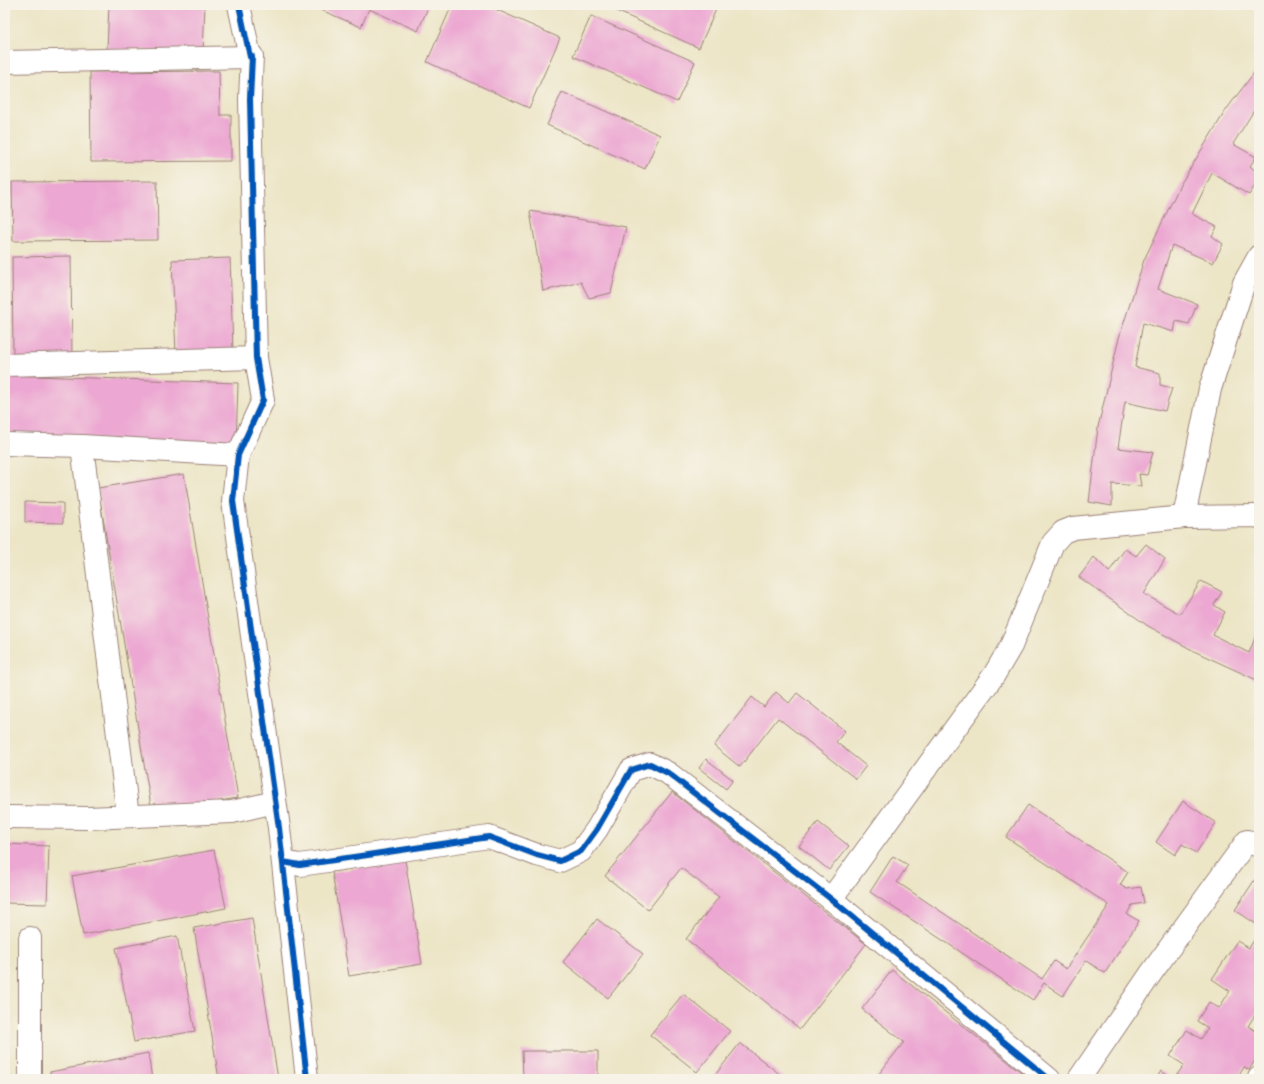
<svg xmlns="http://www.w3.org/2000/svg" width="1264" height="1084" viewBox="0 0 1264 1084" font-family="Mynerve,sans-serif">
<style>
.building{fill:#eca7d2}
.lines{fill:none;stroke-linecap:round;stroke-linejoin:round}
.street-casing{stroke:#9b8278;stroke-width:24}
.street{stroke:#fff;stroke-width:22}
.cycleway-casing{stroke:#f7f3e8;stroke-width:8}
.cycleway{stroke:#0057b8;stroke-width:6}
</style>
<rect width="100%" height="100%" fill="#f7f3e8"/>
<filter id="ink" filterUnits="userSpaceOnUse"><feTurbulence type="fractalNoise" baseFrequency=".025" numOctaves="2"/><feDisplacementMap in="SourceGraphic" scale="8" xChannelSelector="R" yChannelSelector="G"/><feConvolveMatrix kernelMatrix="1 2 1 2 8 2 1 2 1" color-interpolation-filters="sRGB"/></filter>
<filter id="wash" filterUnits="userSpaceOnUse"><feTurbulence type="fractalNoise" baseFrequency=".012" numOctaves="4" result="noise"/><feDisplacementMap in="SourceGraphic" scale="16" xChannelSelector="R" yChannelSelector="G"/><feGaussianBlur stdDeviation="0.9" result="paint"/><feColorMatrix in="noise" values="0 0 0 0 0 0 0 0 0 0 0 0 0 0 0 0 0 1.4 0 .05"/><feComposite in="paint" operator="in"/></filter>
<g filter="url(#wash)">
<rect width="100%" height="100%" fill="#ece5c6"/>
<g id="blocks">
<g class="building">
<path d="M109,5H205L203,53L107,49Z"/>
<path d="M315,5H429L418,31L369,9L361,27L314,7Z"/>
<path d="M452,5H486L560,38L529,108L427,62Z"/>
<path d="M603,5H718L699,48Z"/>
<path d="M591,16L695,62L677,102L573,56Z"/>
<path d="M1259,66V104H1258L1233,144L1256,157L1250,166L1259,174V179L1249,195L1212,173L1192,214L1217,227L1212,236L1223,244L1213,263L1172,245L1158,289L1197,304L1189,324L1176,321L1174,332L1143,323L1135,367L1160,373V385L1172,388L1165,411L1125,402L1118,448L1153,452L1147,475L1139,474L1141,486L1112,484V506L1089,502L1098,427L1119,338L1144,260L1180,185L1226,110Z"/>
<path d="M219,71L220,115H231V161L91,162L90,72Z"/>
<path d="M562,92L660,135L645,169L547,125Z"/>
<path d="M157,181L158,240L13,241L12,182Z"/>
<path d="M530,211L626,227L611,293L589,298L581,282L543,291Z"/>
<path d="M71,256L72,358L13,359L12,257Z"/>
<path d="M230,258L233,352L176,354L172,260Z"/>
<path d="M5,375L238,383L236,445L5,436Z"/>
<path d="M184,474L238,798L152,812L98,488Z"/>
<path d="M25,502L63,503V523L25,522Z"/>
<path d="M1146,544L1165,559L1144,594L1180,614L1201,581L1222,592L1214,605L1225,612L1213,635L1249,653L1259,628V681L1196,652L1148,626L1079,577L1094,557L1109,572L1125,549L1136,556Z"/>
<path d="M776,692L789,703L797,693L845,731L836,742L866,766L856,779L778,718L740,767L714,746L752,697L764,707Z"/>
<path d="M706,759L733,780L726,789L699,768Z"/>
<path d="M672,792L866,944L800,1029L686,939L719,897L681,868L648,910L605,876Z"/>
<path d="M1183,801L1216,823L1196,853L1182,844L1175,855L1156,842Z"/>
<path d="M1028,805L1128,872L1120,885L1127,889L1141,887L1144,903L1132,905L1127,914L1139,921L1105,973L1086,961L1063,996L1044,983L1033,1000L870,892L893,856L908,865L897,882L1042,979L1054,961L1066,969L1109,905L1006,837Z"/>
<path d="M818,822L849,846L829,870L799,846Z"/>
<path d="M5,844L49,846L47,904L5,903Z"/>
<path d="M214,850L226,908L83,935L72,876Z"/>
<path d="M405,860L422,964L349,976L332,872Z"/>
<path d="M1259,873V926L1235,910Z"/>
<path d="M252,918L278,1079H219L194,928Z"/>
<path d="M597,919L643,954L608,998L563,962Z"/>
<path d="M1259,932V1014L1257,1012L1248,1026L1259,1033V1054L1249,1070L1244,1067L1237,1079H1174L1184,1065L1170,1056L1187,1030L1201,1039L1208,1028L1197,1021L1209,1002L1219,1008L1230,991L1212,979L1237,941L1249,948Z"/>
<path d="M177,936L195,1031L134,1042L116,948Z"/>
<path d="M892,970L1030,1079H875L904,1042L862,1009Z"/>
<path d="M683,994L730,1031L697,1072L650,1035Z"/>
<path d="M5,1020H6L7,1079H5Z"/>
<path d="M740,1043L786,1079H712Z"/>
<path d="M522,1051H598V1079H523Z"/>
<path d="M148,1053L152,1079H51L50,1072Z"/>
<path d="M1161,1071L1174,1079H1156Z"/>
</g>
</g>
</g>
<g filter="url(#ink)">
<use href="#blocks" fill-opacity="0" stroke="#9b8278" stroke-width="1"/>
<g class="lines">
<defs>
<g id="street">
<path d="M239,5L250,57L252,56L250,99L256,358L263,400L238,455L233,501L279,828L307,1079"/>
<path d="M5,62L250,57"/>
<path d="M1259,256L1244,283L1210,389L1184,517L1257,516L1259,517"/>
<path d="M5,365L256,358"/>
<path d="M5,444L82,446L238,455"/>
<path d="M82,446L128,816"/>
<path d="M5,817L88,818L232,812L275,802"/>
<path d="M283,862L300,865L489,837L537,855L560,861L581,851L597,829L631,770L650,764L668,773L831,899L1049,1079"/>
<path d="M831,899L994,675L1011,646L1053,543L1063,532L1073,528L1184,517"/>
<path d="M30,1079V938"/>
<path d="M1079,1079L1152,972L1247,841L1259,846"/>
<path d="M1259,1079V1078"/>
</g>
</defs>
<use href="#street" class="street-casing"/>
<use href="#street" class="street"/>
<defs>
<g id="cycleway">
<path d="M239,5L250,57L252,56L250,99L256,358L263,400L238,455L233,501L279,828L307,1079"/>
<path d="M283,862L300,865L489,837L537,855L560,861L581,851L597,829L631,770L650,764L668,773L831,899L1049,1079"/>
</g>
</defs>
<use href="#cycleway" class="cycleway-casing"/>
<use href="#cycleway" class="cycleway"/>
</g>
</g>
<rect width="1264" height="1084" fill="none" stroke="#f7f3e8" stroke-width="20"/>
</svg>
